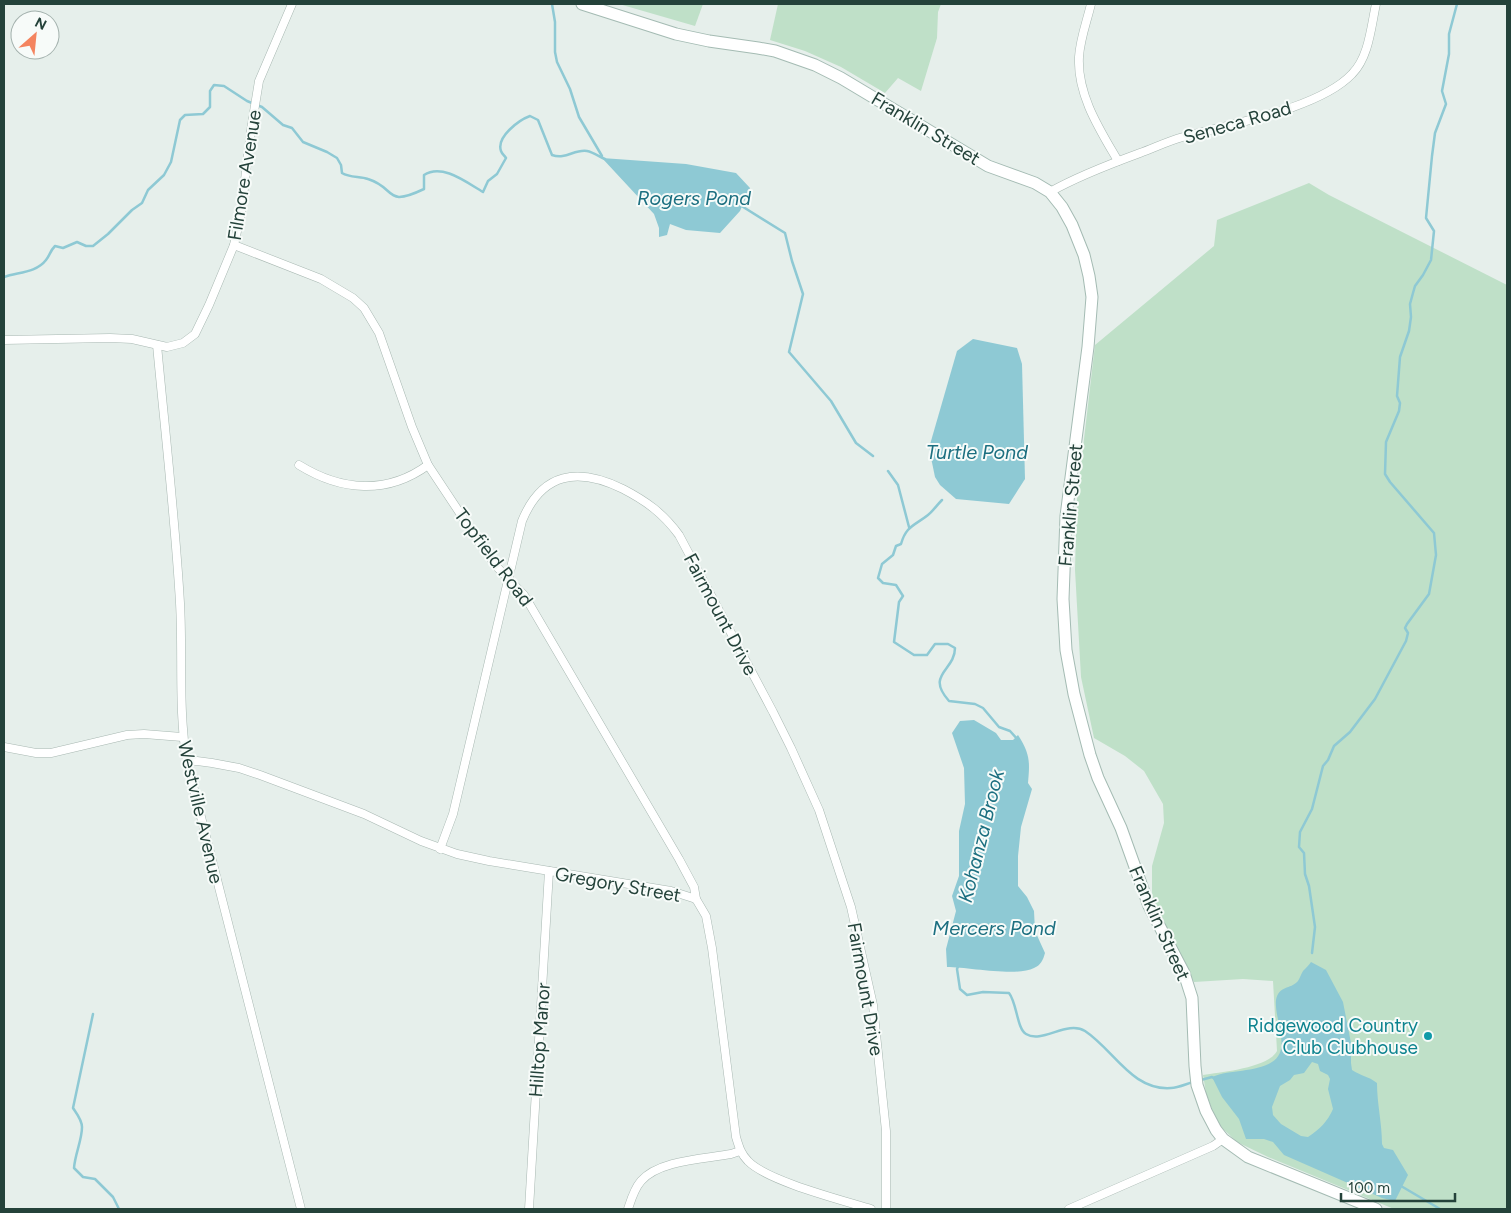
<svg xmlns="http://www.w3.org/2000/svg" width="1511" height="1213" viewBox="0 0 1511 1213" font-family="Figtree,sans-serif">
<style>
.green{fill:#bfe0c8}
.water{fill:#8ec9d4;fill-rule:evenodd}
.lines{fill:none;stroke-linecap:round;stroke-linejoin:round}
.stream{stroke:#8ec9d4;stroke-width:2.5}
.street-casing{stroke:#a8b8b2;stroke-width:9}
.secondary-casing{stroke:#a4bbb3;stroke-width:13}
.street{stroke:#fff;stroke-width:8}
.secondary{stroke:#fff;stroke-width:11}
.culture-dot{fill:#0f9aa8;stroke:#f7fbf9;stroke-width:2}
.labels{text-anchor:middle;stroke-width:4;stroke-linejoin:round;paint-order:stroke}
.street-label{font-size:19px;fill:#24423a;stroke:#f7fbf9}
.culture-label{font-size:19px;fill:#0d838f;stroke:#f7fbf9;text-anchor:end}
.water-label{font-size:20px;font-style:italic;fill:#1c6f80;stroke:#f7fbf9}
</style>
<rect width="100%" height="100%" fill="#e6efeb"/>
<g class="green">
<path d="M619,4H703L695,26Z"/>
<path d="M778,4H941L938,12L937,38L921,91L898,78L885,93L841,67L805,51L770,40Z"/>
<path d="M1309,183L1329,195L1507,285V1209H1394L1268,1157L1237,1142L1221,1127L1213,1112L1206,1093L1203,1075C1222,1072 1268,1068 1277,1051L1273,981L1243,979L1194,982L1152,900V866L1164,823L1163,804L1144,771L1125,756L1094,738L1081,677L1075,570L1077,499L1095,345L1214,246L1217,220Z"/>
</g>
<g class="water">
<path d="M602,158L686,164L736,173L750,188L740,211L720,233L686,230L670,224L667,235L659,237V228L654,214Z"/>
<path d="M973,339L1017,348L1022,364L1025,479L1009,504L956,499L940,485L935,477L929,448L957,351Z"/>
<path d="M974,720L996,733L1001,740H1013L1018,735C1030,754 1030,761 1028,783L1032,789L1021,827L1018,856V886L1027,897L1034,911L1035,931L1045,953C1043,960 1041,965 1034,968C1017,977 968,967 947,967L946,949L956,911L952,896L959,876V831L965,804L964,768L952,733L960,721Z"/>
<path d="M1311,962L1326,970L1343,1002L1351,1043V1063L1352,1070C1361,1076 1368,1076 1377,1083C1377,1104 1382,1123 1382,1144L1384,1148L1393,1150L1408,1175L1395,1201L1382,1198L1284,1155L1273,1142L1264,1139H1246L1239,1119L1222,1097L1212,1077C1231,1069 1254,1073 1272,1062C1292,1050 1274,1019 1276,1000C1279,985 1290,990 1298,981C1300,978 1301,974 1303,971C1306,968 1309,965 1311,962ZM1312,1062L1318,1064L1320,1071L1328,1075L1330,1079L1328,1089L1333,1109C1328,1121 1319,1130 1308,1137L1301,1136L1281,1124L1273,1115L1272,1107L1280,1086L1290,1080L1294,1075L1304,1073Z"/>
</g>
<g class="lines">
<g class="stream">
<path d="M552,4L555,22V52L557,62L570,89L579,117L602,156"/>
<path d="M740,205L785,233L792,261L803,294L789,352L831,401L856,443L873,456"/>
<path d="M4,277C18,272 36,273 46,260C50,255 50,251 55,246L63,248L77,242L86,246H93L108,234L132,210L142,203L148,190L164,175L171,162L180,120L185,115L203,114L210,107V91L214,85L224,86L247,101L262,107L283,125L292,128L303,142L327,152L337,158L341,165L342,173C350,178 360,176 368,179C397,188 384,208 424,189V175C442,163 466,182 483,192L488,181L497,174L506,158C504,155 502,154 501,151C496,137 519,120 530,116L538,120L552,155C566,160 574,149 587,151C593,152 600,157 605,159"/>
<path d="M888,471L898,485L909,527"/>
<path d="M942,500C937,505 933,511 928,515C914,526 906,526 901,544L896,546L893,555L882,564L878,578L883,583L896,585L903,596L899,602L894,642L914,655H927L935,644H948L955,648C955,671 925,674 949,701L975,704L983,708L999,727L1010,731L1018,740"/>
<path d="M1312,953L1315,927L1309,886L1305,874L1304,853L1299,847L1300,832L1312,809L1323,766L1328,760L1334,746L1350,732L1375,699L1406,641L1408,633L1405,628L1407,624L1429,594L1436,555L1434,533L1390,482L1385,474L1386,442L1399,411L1400,403L1397,396L1400,357L1409,331L1411,317L1410,304L1413,293L1415,286L1423,275L1431,260L1434,231L1426,218L1432,156L1435,133L1446,104L1442,91L1449,54V34L1457,4"/>
<path d="M959,964L957,969L960,989L967,995L983,992L1009,993C1017,1003 1017,1029 1026,1034C1042,1044 1067,1020 1085,1031C1114,1050 1132,1091 1171,1088C1178,1088 1186,1084 1193,1082"/>
<path d="M93,1014L73,1108C77,1114 82,1120 82,1127C82,1140 75,1154 74,1168L83,1177L95,1179L113,1197L119,1209"/>
<path d="M1201,1080L1212,1077L1215,1079"/>
<path d="M1401,1186L1440,1209"/>
</g>
<defs>
<g id="street">
<path d="M1091,4C1087,21 1080,39 1079,57C1077,95 1100,130 1118,161"/>
<path d="M1050,192C1078,176 1110,164 1140,153C1154,148 1168,141 1183,137C1229,124 1319,109 1352,74C1369,57 1371,27 1376,4"/>
<path d="M234,245L321,279L353,298L364,308L379,333L412,427L428,465L481,545L497,567L524,595L530,605L679,859L694,887L696,899"/>
<path d="M4,340L110,338L132,339L167,347L183,343L195,334L209,305L234,245L241,213L251,130L259,81L292,4"/>
<path d="M157,345C165,431 175,517 180,603C183,656 178,710 187,762L301,1209"/>
<path d="M299,465C341,491 387,495 428,465"/>
<path d="M4,747L36,753H51L127,735L144,734L182,737"/>
<path d="M187,762L197,761L212,763L239,768L260,775L364,814L421,841L457,854L489,861L671,891L696,899L706,916L712,948L736,1137C739,1147 741,1154 748,1161C767,1181 842,1200 871,1209"/>
<path d="M440,849L453,814L522,521C542,472 578,467 623,489C646,501 663,513 679,535L773,712L791,748L819,810L851,907L873,1005L886,1131V1209"/>
<path d="M529,1209L549,871"/>
<path d="M628,1209C631,1200 634,1189 641,1181C659,1160 705,1159 731,1154L740,1151"/>
<path d="M1069,1209L1213,1146L1223,1139"/>
</g>
<path id="secondary" d="M582,4L676,34L709,41L758,48L775,51L815,65L841,78L988,166L1035,183L1050,192L1062,207L1072,225L1084,255L1089,276L1092,297L1088,347L1066,516L1063,599L1066,650L1074,694L1090,755L1098,778L1121,828L1149,906L1184,973L1192,998L1195,1066L1197,1085L1206,1111L1216,1130L1223,1139L1248,1157L1376,1209"/>
</defs>
<use href="#street" class="street-casing"/>
<use href="#secondary" class="secondary-casing"/>
<use href="#street" class="street"/>
<use href="#secondary" class="secondary"/>
</g>
<circle class="culture-dot" cx="1428" cy="1036" r="5"/>
<g class="labels">
<g class="street-label">
<text transform="translate(1237 122) rotate(-16)" y="7">Seneca Road</text>
<text transform="translate(926 128) rotate(31)" y="7">Franklin Street</text>
<text transform="translate(244 175) rotate(-81)" y="7">Filmore Avenue</text>
<text transform="translate(1070 505) rotate(-85)" y="7">Franklin Street</text>
<text transform="translate(494 557) rotate(53)" y="7">Topfield Road</text>
<text transform="translate(721 614) rotate(62)" y="7">Fairmount Drive</text>
<text transform="translate(201 812) rotate(77)" y="7">Westville Avenue</text>
<text transform="translate(618 884) rotate(10)" y="7">Gregory Street</text>
<text transform="translate(1160 923) rotate(66)" y="7">Franklin Street</text>
<text transform="translate(866 989) rotate(80)" y="7">Fairmount Drive</text>
<text transform="translate(539 1040) rotate(-86)" y="7">Hilltop Manor</text>
</g>
<g class="culture-label">
<text x="1418" y="1032">Ridgewood Country<tspan x="1418" dy="22">Club Clubhouse</tspan></text>
</g>
<g class="water-label">
<text x="694" y="205">Rogers Pond</text>
<text x="977" y="459">Turtle Pond</text>
<text transform="translate(981 836) rotate(-76)" y="7">Kohanza Brook</text>
<text x="994" y="935">Mercers Pond</text>
</g>
</g>
<rect width="1511" height="1213" fill="none" stroke="#24423a" stroke-width="10"/>
<g transform="translate(35 35) rotate(27)"><circle r="24" fill="#f7fbf9" stroke="#a3b1ad"/>
<path d="M0-4L9 19L0 12L-9 19Z" fill="#f4845f"/>
<text y="-8" font-size="14" font-weight="bold" text-anchor="middle" fill="#24423a">N</text>
</g>
<path d="M1341 1193v8h114v-8" fill="none" stroke="#24423a" stroke-width="2.5"/>
<text x="1348" y="1193" font-size="15" fill="#24423a" stroke="#f7fbf9" stroke-width="4" paint-order="stroke">100 m</text>
</svg>
